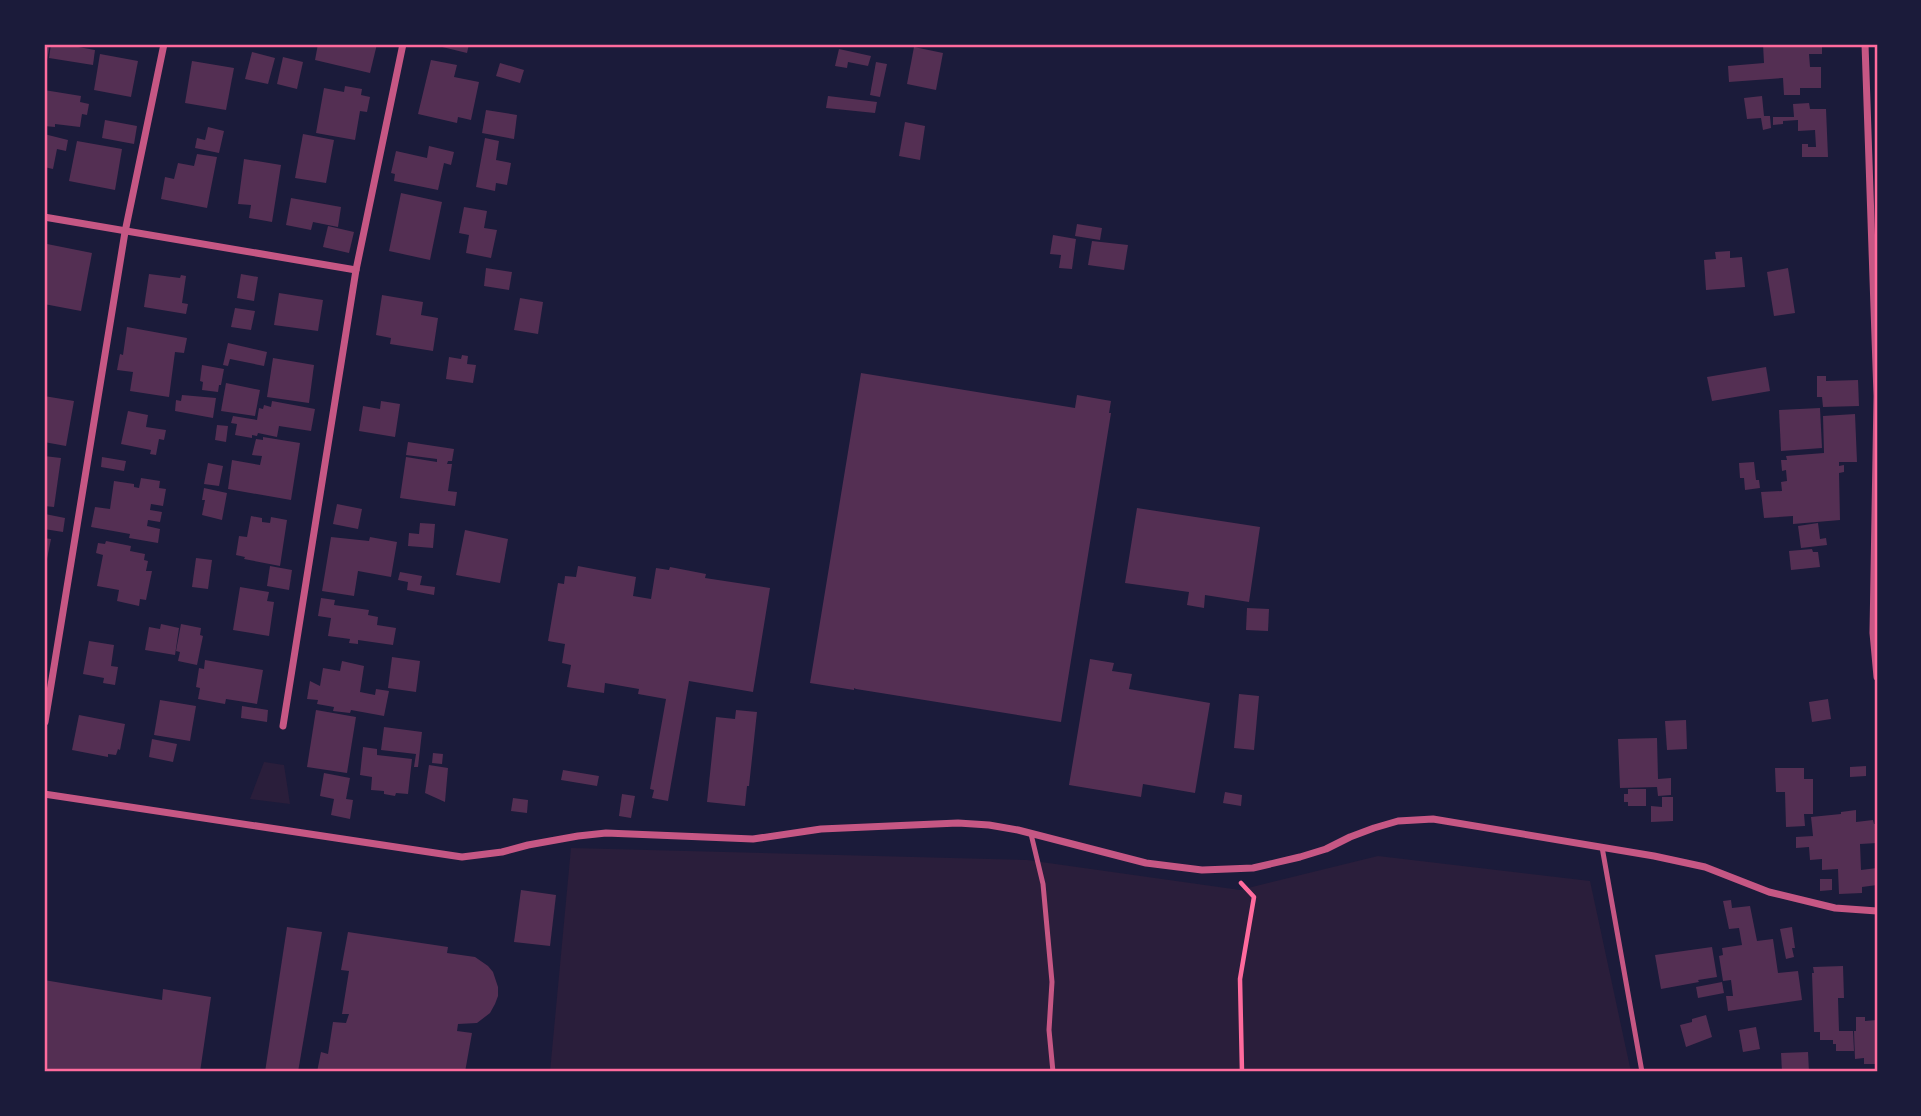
<svg xmlns="http://www.w3.org/2000/svg" width="1921" height="1116" viewBox="0 0 1921 1116" font-family="'Nunito Sans',sans-serif">
<style>
.green{fill:#2a1e3b}
.building{fill:#542f53}
.lines{fill:none;stroke-linecap:round;stroke-linejoin:round}
.path{stroke:#ff6b9d;stroke-width:4.5}
.service{stroke:#c65784;stroke-width:5}
.minor{stroke:#c65784;stroke-width:7}
.neatline{fill:none;stroke:#ff6b9d;stroke-width:2.5}
</style>
<rect width="100%" height="100%" fill="#1b1b3a"/>
<g class="green">
<path d="M264,762L284,765L290,804L250,799Z"/>
<path d="M571,848L1027,860L1240,890L1378,856L1590,881L1631,1072H550Z"/>
</g>
<g class="building">
<path d="M44,44H50L45,71H44Z"/>
<path d="M51,44H62L95,50L93,65L49,58Z"/>
<path d="M318,44H377L370,73L315,60Z"/>
<path d="M430,44H469L467,53Z"/>
<path d="M1763,44H1822V54H1809L1810,67H1821V88H1800V95H1784L1783,78L1729,82L1728,66L1764,63Z"/>
<path d="M914,47L943,53L936,90L907,84Z"/>
<path d="M839,49L871,56L868,66L848,62L847,68L835,66Z"/>
<path d="M252,52L275,58L268,84L245,79Z"/>
<path d="M100,54L138,61L131,97L94,90Z"/>
<path d="M283,57L303,62L297,89L277,84Z"/>
<path d="M431,60L457,65L454,77L479,82L471,120L458,117L457,123L418,114Z"/>
<path d="M192,61L234,68L226,110L185,103Z"/>
<path d="M876,62L887,64L880,97L870,95Z"/>
<path d="M500,63L524,70L520,83L496,76Z"/>
<path d="M345,86L362,89L361,95L370,97L367,112L360,111L355,140L316,133L324,88L344,92Z"/>
<path d="M44,90L81,96L80,102L89,104L87,115L82,114L80,127L55,124V127L44,126Z"/>
<path d="M828,96L877,102L875,113L826,108Z"/>
<path d="M1762,96L1764,116H1770L1771,128L1763,130L1761,118L1747,119L1744,98Z"/>
<path d="M1809,103L1810,109H1826L1828,157H1802V144H1808V147H1816L1815,130L1798,131V120L1783,121V124L1773,125V117H1794L1793,104Z"/>
<path d="M486,110L517,115L514,139L482,133Z"/>
<path d="M105,120L137,126L134,144L102,138Z"/>
<path d="M905,122L925,126L920,160L899,156Z"/>
<path d="M208,127L224,131L219,153L195,148L197,138L205,140Z"/>
<path d="M44,134L68,140L66,151L57,149L53,169L44,167Z"/>
<path d="M303,134L334,140L326,183L295,178Z"/>
<path d="M485,138L499,141L496,160L511,163L507,185L496,183L495,191L476,187Z"/>
<path d="M77,141L122,149L115,190L69,181Z"/>
<path d="M429,146L454,152L451,165L444,163L438,190L394,181L395,174L391,173L396,151L427,158Z"/>
<path d="M197,154L217,157L207,208L161,199L165,177L174,179L178,163L194,166Z"/>
<path d="M244,159L281,165L272,222L249,218L251,205L238,204Z"/>
<path d="M401,193L442,202L430,260L389,251Z"/>
<path d="M291,198L341,207L338,227L313,222L311,230L286,225Z"/>
<path d="M464,207L487,211L484,228L497,230L491,258L466,253L469,235L459,233Z"/>
<path d="M1077,224L1102,228L1100,240L1075,236Z"/>
<path d="M328,226L354,232L349,253L323,247Z"/>
<path d="M1053,235L1076,239L1072,269L1059,268L1061,255L1050,254Z"/>
<path d="M1092,241L1128,245L1124,270L1088,265Z"/>
<path d="M47,244L92,253L81,311L44,304V264Z"/>
<path d="M1730,251V258L1742,257L1745,287L1706,290L1704,260L1716,259L1715,252Z"/>
<path d="M486,268L512,272L509,290L484,286Z"/>
<path d="M1788,268L1795,313L1774,316L1767,272Z"/>
<path d="M149,274L180,278L181,275L186,276L182,303L188,304L186,314L144,307Z"/>
<path d="M241,274L258,277L254,301L237,298Z"/>
<path d="M279,293L323,300L318,331L274,325Z"/>
<path d="M382,295L423,302L421,315L438,318L433,351L390,344L391,338L376,335Z"/>
<path d="M520,298L543,302L538,334L514,330Z"/>
<path d="M235,308L255,311L251,330L231,327Z"/>
<path d="M127,327L187,338L184,353L175,352L169,397L130,391L133,372L117,370L120,354L123,355Z"/>
<path d="M228,343L267,352L264,366L230,359L228,366L223,365Z"/>
<path d="M462,355L468,356L467,364L476,365L473,383L446,379L449,357L461,359Z"/>
<path d="M273,358L314,365L309,403L267,397Z"/>
<path d="M202,365L224,369L221,385H219L218,392L202,390L203,382L200,381Z"/>
<path d="M1766,367L1770,391L1712,401L1707,377Z"/>
<path d="M861,373L1075,408L1077,395L1111,401L1109,413H1111L1061,722L856,689L854,688V690L810,683Z"/>
<path d="M1817,376H1826V381L1858,380L1859,406L1823,407L1822,397H1817Z"/>
<path d="M226,383L260,390L255,416L221,411Z"/>
<path d="M182,395L216,398L213,418L175,411L176,400L181,401Z"/>
<path d="M44,396L74,401L66,446L44,442Z"/>
<path d="M272,401L315,409L311,431L279,426L277,437L258,433L257,436L252,435V438L235,435L237,424L231,423L233,416L257,420L259,408L263,409L264,405L271,407Z"/>
<path d="M381,401L400,404L395,437L359,431L363,406L380,409Z"/>
<path d="M1820,408L1822,448L1781,451L1779,410Z"/>
<path d="M128,411L148,415L146,427L166,430L164,440L159,439L156,455L150,454L151,450L121,444Z"/>
<path d="M1855,414L1857,462H1839V466L1844,465V472L1839,473L1840,520L1793,524V516L1764,518L1761,492L1782,491L1781,482L1787,481L1786,470L1782,471L1781,460H1787L1786,456L1824,453L1823,416Z"/>
<path d="M217,425L228,426L226,442L215,440Z"/>
<path d="M263,437L300,443L291,500L228,489L232,460L260,465L262,456L252,455L256,439L263,440Z"/>
<path d="M408,442L454,449L452,461H448L447,464H452L448,491L457,492L455,506L400,498L406,457L437,462V459L406,455Z"/>
<path d="M44,456L61,458L54,507L44,506Z"/>
<path d="M102,457L126,461L124,471L101,467Z"/>
<path d="M1754,462L1756,480H1759L1760,488L1745,490L1744,478H1740L1739,463Z"/>
<path d="M208,463L223,466L219,486L204,484Z"/>
<path d="M141,478L160,481L159,488L166,489L163,506L151,504L150,510L162,512L160,522L148,520L147,526L160,529L158,543L129,538L130,534L91,527L95,507L110,509L114,481L134,484V487L139,488Z"/>
<path d="M204,488L227,493L222,520L202,515L205,500H202Z"/>
<path d="M337,504L362,509L358,529L333,524Z"/>
<path d="M1137,508L1260,527L1249,602L1205,595L1204,608L1187,605L1189,592L1125,583Z"/>
<path d="M45,514L65,518L63,532L44,529Z"/>
<path d="M251,516L262,518V522L270,523L271,517L287,520L280,566L244,559L245,557L236,555L239,536L247,537Z"/>
<path d="M420,523L435,524L433,548L408,546L409,533L419,534Z"/>
<path d="M1818,523L1820,539L1826,538L1827,545L1801,548L1798,526Z"/>
<path d="M465,530L508,539L500,583L456,575Z"/>
<path d="M331,537L369,541L370,537L397,542L391,577L358,571L354,596L322,591Z"/>
<path d="M44,538L51,539L45,569H44Z"/>
<path d="M106,541L131,546L130,551L145,554L144,560L148,561L146,571H152L146,600L140,599L139,606L117,601L119,590L97,586L103,555L96,553L98,543L105,544Z"/>
<path d="M1812,549L1813,552H1818L1820,567L1791,570L1789,551Z"/>
<path d="M196,558L212,560L208,589L192,587Z"/>
<path d="M270,566L292,570L289,590L267,586Z"/>
<path d="M578,566L636,577L633,596L651,599L656,568L669,570L670,567L706,574L705,578L770,588L753,692L689,681L668,801L652,798L654,790L650,789L666,699L638,694L639,689L605,683L604,693L567,687L571,665L562,663L565,644L548,641L558,583L564,584L565,576L576,577Z"/>
<path d="M400,572L422,576L420,585L435,587L434,595L407,590L408,582L398,580Z"/>
<path d="M240,587L269,592L267,601L274,602L269,636L233,630Z"/>
<path d="M321,598L335,600L334,605L369,610L368,615L378,617L377,625L396,628L393,645L358,640V644L349,643L350,639L328,636L331,618L318,616Z"/>
<path d="M1247,608L1269,609L1268,631L1246,630Z"/>
<path d="M161,624L179,628L175,655L145,650L149,627L160,629Z"/>
<path d="M181,624L201,628L200,635L203,636L197,665L178,661L180,652L176,651Z"/>
<path d="M89,641L114,645L111,666L118,667L115,685L103,683L104,678L83,674Z"/>
<path d="M392,657L420,661L416,692L388,688Z"/>
<path d="M1090,659L1114,663L1112,671L1132,674L1129,689L1210,703L1195,793L1143,784L1141,797L1069,785Z"/>
<path d="M205,660L263,670L257,704L226,699L225,704L198,699L200,688L196,687L199,668L204,669Z"/>
<path d="M342,661L364,666L360,692L375,695L376,689L389,691L384,716L351,710L350,713L333,711L334,707L317,704L318,700L307,699L310,681L320,686L323,668L340,671Z"/>
<path d="M1239,694L1259,696L1254,750L1234,748Z"/>
<path d="M1828,699L1831,719L1812,722L1809,702Z"/>
<path d="M160,700L196,706L190,741L154,735Z"/>
<path d="M242,706L268,710L267,722L241,718Z"/>
<path d="M316,710L356,717L347,773L307,767Z"/>
<path d="M736,710L757,712L749,786H747L745,806L707,802L716,717L735,719Z"/>
<path d="M79,715L125,724L120,750L118,749L116,755L108,754V757L72,750Z"/>
<path d="M1686,720L1687,749L1667,750L1665,721Z"/>
<path d="M384,727L422,732L418,767H414L416,754L381,750Z"/>
<path d="M1657,738L1658,779L1671,778V795L1658,796L1657,787L1620,788L1618,739Z"/>
<path d="M152,739L177,744L173,762L149,757Z"/>
<path d="M363,747L377,749V755L412,759L408,794L396,793L395,796L384,794V791L371,790L372,777L360,775Z"/>
<path d="M433,753L443,754L442,764L432,763Z"/>
<path d="M429,765L448,768L445,802L425,793Z"/>
<path d="M1866,766V776L1850,777V767Z"/>
<path d="M1775,768H1804V779H1813V814H1804L1805,826L1786,827L1785,792H1776Z"/>
<path d="M563,770L599,776L597,786L561,780Z"/>
<path d="M324,773L350,778L346,799L353,800L350,819L331,815L334,799L320,796Z"/>
<path d="M1628,789H1646V806H1628V802H1624V794H1628Z"/>
<path d="M1225,792L1242,795L1241,806L1223,803Z"/>
<path d="M622,794L635,796L631,818L619,816Z"/>
<path d="M1662,797H1673V821L1651,822V806L1662,807Z"/>
<path d="M513,798L528,800L527,813L511,811Z"/>
<path d="M1856,810V822L1873,820L1874,824H1877V843L1860,844L1861,870L1877,868V885L1862,887V893L1839,894L1838,869L1822,870V859L1810,860L1809,847L1796,848V837L1813,836L1811,817L1841,814V812Z"/>
<path d="M1820,879H1832V890L1820,891Z"/>
<path d="M521,890L556,895L550,946L514,942Z"/>
<path d="M1731,900L1732,908L1750,906L1757,941L1773,939L1778,973L1798,971L1802,1000L1728,1011L1726,996H1733L1731,980L1723,981L1719,956L1723,955L1722,948L1742,945L1739,928L1729,929L1723,901Z"/>
<path d="M287,927L322,932L298,1072H265Z"/>
<path d="M1792,927L1795,948H1792L1794,957L1786,959L1780,929Z"/>
<path d="M348,932L448,947L447,953L475,957L488,966L493,972L498,987V996L495,1004L490,1013L477,1023L458,1024L457,1031L472,1033L465,1072H317L321,1052L328,1054L333,1022L346,1023L349,1014H342L349,971L341,970Z"/>
<path d="M1712,947L1717,977L1698,980L1699,982L1661,989L1655,955Z"/>
<path d="M1843,966L1844,998H1838L1839,1031H1853L1854,1051H1836V1044H1833V1040H1820V1032H1814L1812,973H1814L1813,967Z"/>
<path d="M44,980L162,1000L163,989L211,997L200,1072H44Z"/>
<path d="M1722,982L1724,993L1698,998L1696,987Z"/>
<path d="M1706,1015L1712,1037L1686,1047L1680,1025L1692,1022V1019Z"/>
<path d="M1856,1017H1865V1021L1877,1020V1064H1864V1058L1855,1059L1854,1031H1856Z"/>
<path d="M1756,1027L1760,1049L1743,1052L1739,1030Z"/>
<path d="M1808,1052L1809,1072H1782L1781,1053Z"/>
</g>
<g class="lines">
<path class="path" d="M1241,883L1254,897L1240,979L1242,1072"/>
<g class="service">
<path d="M1031,834L1043,884L1052,982L1049,1030L1053,1072"/>
<path d="M1602,847L1642,1072"/>
</g>
<g class="minor">
<path d="M1865,44L1877,396L1873,633L1877,677"/>
<path d="M44,217L356,270"/>
<path d="M45,722L125,232L164,44"/>
<path d="M283,726L356,270L403,44"/>
<path d="M44,794L462,857L502,852L528,845L578,836L606,833L753,839L821,829L958,823L989,825L1018,830L1146,863L1202,870L1228,869L1253,868L1300,857L1326,849L1350,837L1374,828L1398,821L1433,819L1654,856L1705,867L1769,892L1835,908L1877,911"/>
</g>
</g>
<rect width="1921" height="1116" fill="none" stroke="#1b1b3a" stroke-width="91"/>
<rect x="46" y="46" width="1830" height="1024" class="neatline"/>
</svg>
